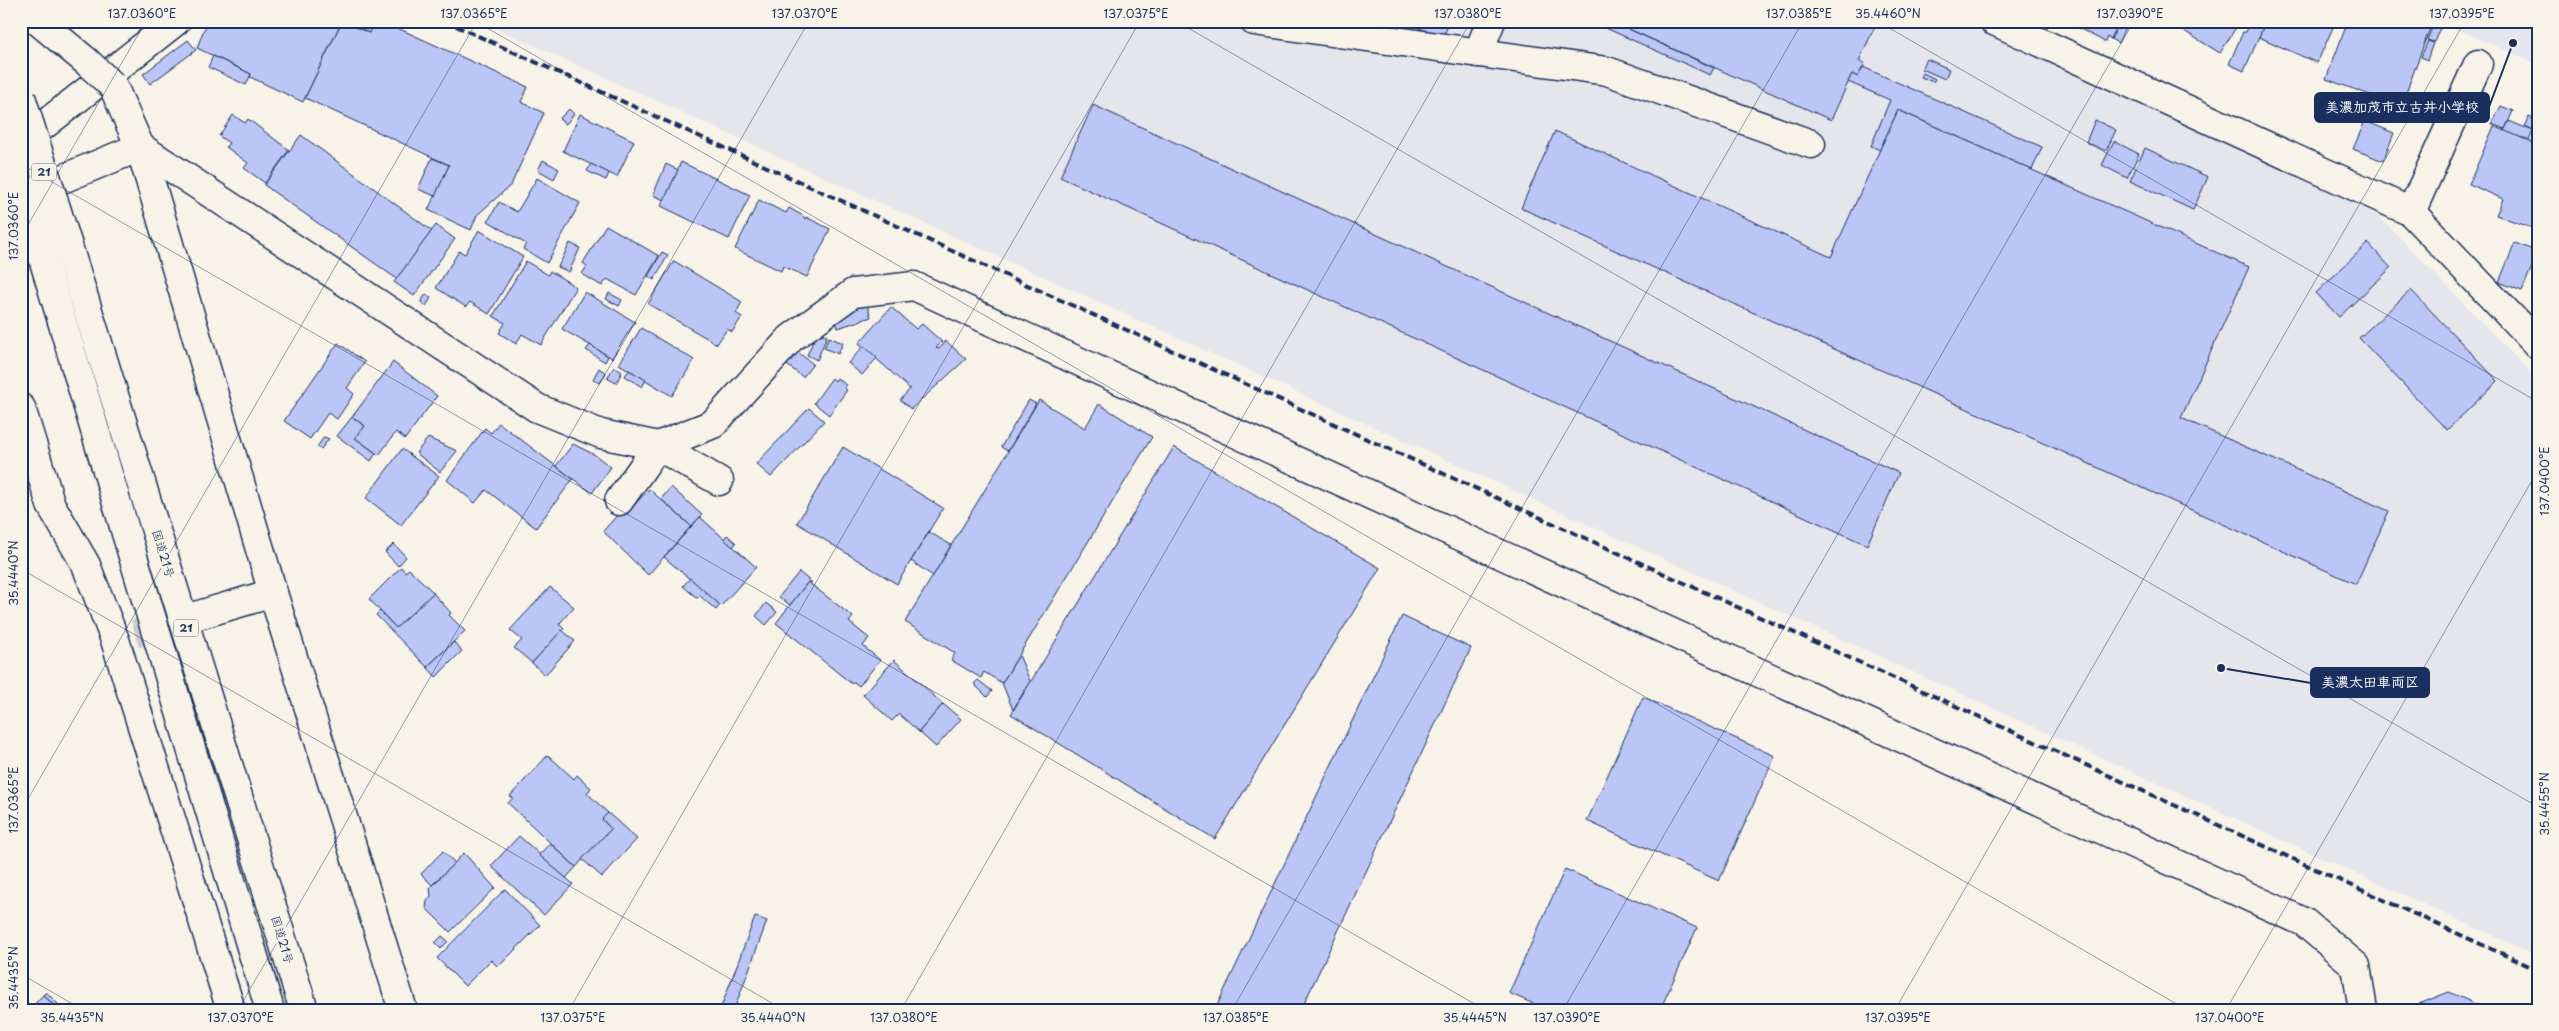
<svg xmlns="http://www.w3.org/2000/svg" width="2559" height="1031" viewBox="0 0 2559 1031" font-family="'Playpen Sans','Klee One',sans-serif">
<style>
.built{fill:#e5e6ec}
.building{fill:#bbc6f7;stroke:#1b2f5e}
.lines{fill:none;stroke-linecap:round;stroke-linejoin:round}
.minor-tunnel{stroke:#cbcccc;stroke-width:28;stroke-dasharray:28 14;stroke-linecap:butt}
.minor-casing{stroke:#1b2f5e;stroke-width:31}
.highway-casing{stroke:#1b2f5e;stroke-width:31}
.minor{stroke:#f7f3e8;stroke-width:28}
.highway{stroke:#f7f3e8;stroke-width:28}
.rail{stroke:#1b2f5e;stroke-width:4;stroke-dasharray:8 4;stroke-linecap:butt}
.minor-bridge-casing{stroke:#1b2f5e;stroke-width:31;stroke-linecap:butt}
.highway-bridge-casing{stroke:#1b2f5e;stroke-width:31;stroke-linecap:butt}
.minor-bridge{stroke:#f7f3e8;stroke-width:28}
.highway-bridge{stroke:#f7f3e8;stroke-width:28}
.ticks{fill:none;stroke:#1b2f5e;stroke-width:1;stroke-opacity:0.45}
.labels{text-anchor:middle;stroke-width:4.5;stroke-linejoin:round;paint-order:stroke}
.shield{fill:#f7f3e8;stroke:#5d6a87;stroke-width:1}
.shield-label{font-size:11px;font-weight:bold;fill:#1b2f5e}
.street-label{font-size:12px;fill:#1b2f5e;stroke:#f7f3e8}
.leader{fill:none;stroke:#1b2f5e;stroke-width:2}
.callout-dot{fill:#1b2f5e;stroke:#f7f3e8;stroke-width:2}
.callout{fill:#1b2f5e;stroke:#1b2f5e;stroke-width:2}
.callout-label{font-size:14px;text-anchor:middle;font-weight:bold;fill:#fff}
.neatline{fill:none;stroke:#1b2f5e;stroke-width:2}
.ticks-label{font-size:12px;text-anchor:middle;fill:#1b2f5e}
</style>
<rect width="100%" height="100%" fill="#f7f3e8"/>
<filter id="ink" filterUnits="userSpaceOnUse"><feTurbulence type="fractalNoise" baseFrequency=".02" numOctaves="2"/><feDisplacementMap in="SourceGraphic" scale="10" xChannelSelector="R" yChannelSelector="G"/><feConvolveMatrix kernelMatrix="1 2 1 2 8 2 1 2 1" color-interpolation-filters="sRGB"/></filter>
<g filter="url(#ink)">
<g class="built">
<path d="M480,21H1960L2369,206L2538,380V956Z"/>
<path d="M2438,21H2538V65Z"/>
</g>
<g class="building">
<path d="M213,21H342L303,102L250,77L251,74L197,48L204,29Z"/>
<path d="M342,21L369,33L375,21H382L528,87L521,102L544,113L511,185L477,215L471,230L428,210L449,165L305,98Z"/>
<path d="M346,21H375L369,33Z"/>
<path d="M1406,21H1450L1442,39Z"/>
<path d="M1406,21L1420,28L1417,35L1389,22Z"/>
<path d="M1590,21H1611L1714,68L1710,75Z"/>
<path d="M1611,21H1869L1876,24L1859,61L1865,63L1858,77L1852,74L1831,120Z"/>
<path d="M2065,21H2120L2111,39L2107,37L2105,42Z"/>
<path d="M2120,21H2128L2118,43L2111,39Z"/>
<path d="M2183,21H2240L2220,53L2179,28Z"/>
<path d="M2251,21H2266L2244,71L2229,64L2243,32H2246Z"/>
<path d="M2266,21H2336L2317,63L2259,37Z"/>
<path d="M2348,21H2415L2430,28L2403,101L2400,100L2395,113L2368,103L2370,95L2326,79Z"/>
<path d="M2434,23L2441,26L2434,42L2427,40Z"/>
<path d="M188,40L196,50L150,84L143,74Z"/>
<path d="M2428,41L2433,43L2427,60L2421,57Z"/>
<path d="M213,56L251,74L246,85L208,67Z"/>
<path d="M1927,59L1949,69L1945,79L1922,69Z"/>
<path d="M1863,67L2042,147L2032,170L1898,110L1880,150L1871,146L1890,100L1848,82L1852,74L1858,77Z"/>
<path d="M1923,73L1935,79L1933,82L1921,77Z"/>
<path d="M1093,105L1899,473L1867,545L1060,177Z"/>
<path d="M2366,106L2393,117L2391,123L2364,111Z"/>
<path d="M2501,106L2513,111L2505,129L2492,124Z"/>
<path d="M569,109L574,114L566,124L559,119Z"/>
<path d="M1898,110L2249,267L2181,418L2389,511L2356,584L1521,208L1555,131L1831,257Z"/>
<path d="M580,114L634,141L617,177L563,151Z"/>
<path d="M233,115L245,123L248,119L289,150L265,183L244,168L248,163L226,147L229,143L219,136Z"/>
<path d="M2529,117L2538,121V133L2525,127Z"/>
<path d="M2095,120L2116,130L2106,151L2086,142Z"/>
<path d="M2365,121L2394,133L2383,161L2353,149Z"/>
<path d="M2509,121L2533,131L2529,141L2504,131Z"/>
<path d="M2494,126L2538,145V230L2496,215L2503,199L2469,184Z"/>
<path d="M301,135L432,231L397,279L264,185Z"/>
<path d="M2114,141L2139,154L2127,178L2102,165Z"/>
<path d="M2145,148L2208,177L2193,210L2130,181Z"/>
<path d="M432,158L449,165L435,196L418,189Z"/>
<path d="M543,160L559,169L554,179L538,170Z"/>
<path d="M681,162L750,195L729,239L661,206Z"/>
<path d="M591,164L609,173L606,180L587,171Z"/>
<path d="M666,164L678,170L664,200L653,195Z"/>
<path d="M537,178L580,203L547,263L523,249L526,244L488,221L499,202L517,212Z"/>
<path d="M759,200L786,213L789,208L803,216L805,219L806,217L830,229L807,277L783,266L781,271L735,249Z"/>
<path d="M436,225L455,239L414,296L394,282Z"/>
<path d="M606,225L659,256L636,295L607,279L602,286L582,274L587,266L583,263Z"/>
<path d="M479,230L523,257L489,314L470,302L466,307L436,288L459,251L465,254Z"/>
<path d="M570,243L580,248L569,272L558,267Z"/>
<path d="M2368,243L2391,268L2339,317L2316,293Z"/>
<path d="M2515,243L2538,252L2522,291L2499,282Z"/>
<path d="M662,252L668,255L654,280L648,276Z"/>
<path d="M526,261L548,275L550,271L576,287L541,345L522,334L516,344L499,333L505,323L493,316Z"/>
<path d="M674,261L742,302L736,313L742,317L732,332L727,329L717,344L648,304Z"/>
<path d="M2411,290L2498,381L2447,430L2359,338Z"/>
<path d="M585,292L635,322L612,358L562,329Z"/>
<path d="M609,293L622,300L619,306L606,299Z"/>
<path d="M426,294L431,298L426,306L421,302Z"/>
<path d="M866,302L871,317L838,328L833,314Z"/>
<path d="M891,307L916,329L922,324L942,342L936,348L939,349L946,341L966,359L911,409L900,400L910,389L859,343Z"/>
<path d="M641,328L694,360L672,396L619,364Z"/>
<path d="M817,332L827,336L817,360L807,355Z"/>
<path d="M829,337L843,343L838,354L824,348Z"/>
<path d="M338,343L365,362L347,388L354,394L337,419L328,413L310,439L284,421Z"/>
<path d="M590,345L608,356L605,362L586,350Z"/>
<path d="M864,346L877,358L862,375L848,363Z"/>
<path d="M794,349L813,364L803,377L784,363Z"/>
<path d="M393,362L437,396L405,439L396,432L379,455L355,438L365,426L352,417Z"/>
<path d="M614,367L622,372L616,383L607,378Z"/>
<path d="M599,368L606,373L600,383L593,379Z"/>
<path d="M629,370L646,380L642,387L625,376Z"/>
<path d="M832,378L835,381L837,378L846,385L844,388L847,390L829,415L814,403Z"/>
<path d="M1029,400L1036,404L1008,451L1001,447Z"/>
<path d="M1039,400L1085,428L1099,404L1152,437L1002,683L984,672L981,678L951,660L955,653L905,622Z"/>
<path d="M809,408L824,421L771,477L756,464Z"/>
<path d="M352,417L365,426L355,438L376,453L371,461L337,436Z"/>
<path d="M499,423L573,479L536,528L486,490L475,503L447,480L485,428L491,433Z"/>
<path d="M324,437L329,439L321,449L317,447Z"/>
<path d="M428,438L457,451L440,472L416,453Z"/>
<path d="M573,444L595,455L611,467L592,493L556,466Z"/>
<path d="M843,447L943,508L897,584L797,523Z"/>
<path d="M1174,447L1380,568L1215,839L1011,714Z"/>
<path d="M402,449L439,476L401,525L366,498Z"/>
<path d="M671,487L702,515L691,526L661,499Z"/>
<path d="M649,489L691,526L648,575L603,531L632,499L636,503Z"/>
<path d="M700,517L756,567L721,606L664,557Z"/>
<path d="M929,532L951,545L933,576L911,561Z"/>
<path d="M727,535L736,543L733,547L724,539Z"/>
<path d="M394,544L406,557L398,566L385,552Z"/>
<path d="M401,567L405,572L409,569L434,593L396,628L369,599Z"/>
<path d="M799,572L812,583L808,582L790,605L779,597Z"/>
<path d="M690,578L720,605L716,610L700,596L697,598L683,586Z"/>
<path d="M808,582L853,617L849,622L869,638L863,646L880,660L859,686L854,682L852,684L776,623Z"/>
<path d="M550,587L574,607L559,624L564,629L532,663L514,648L522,640L510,630Z"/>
<path d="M433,593L451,613L449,615L465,631L427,667L376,615L380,611L396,628Z"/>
<path d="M766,603L777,612L766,625L756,616Z"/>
<path d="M1402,616L1471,648L1301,1010H1215Z"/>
<path d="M562,630L575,641L545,675L532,663Z"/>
<path d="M454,642L462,651L436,677L427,667Z"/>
<path d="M1019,655L1030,681L1013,710L1002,683Z"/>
<path d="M894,660L943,704L919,732L899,714L892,721L863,695Z"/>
<path d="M978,680L992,691L987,697L974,684Z"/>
<path d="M1643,697L1775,756L1719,881L1587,821Z"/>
<path d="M943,704L961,719L936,747L919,732Z"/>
<path d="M548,755L574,779L577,775L591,788L587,793L608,813L602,819L611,829L576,867L508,803L513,798L510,796Z"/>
<path d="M608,813L637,839L602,877L582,859L611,829L602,819Z"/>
<path d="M519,836L573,884L544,915L491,866Z"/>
<path d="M550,843L576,867L566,878L539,855Z"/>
<path d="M443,851L455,863L432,885L421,874Z"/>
<path d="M464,853L495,888L450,932L426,908L427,901L431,896L430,888Z"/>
<path d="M1565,869L1697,928L1660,1010H1547L1509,993Z"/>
<path d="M505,889L540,925L498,967L491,960L465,986L437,958Z"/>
<path d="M755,917L767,921L734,1010H720Z"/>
<path d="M442,936L448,941L441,949L435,943Z"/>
<path d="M46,992L64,1010H59L43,995Z"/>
<path d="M2449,992L2489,1010H2416L2419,1004Z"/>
<path d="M43,995L59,1010H29Z"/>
</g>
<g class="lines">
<path class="minor-tunnel" d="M135,634L192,617"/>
<defs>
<g id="minor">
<path d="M38,21L86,61"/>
<path d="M1254,21L1607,71L1811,144"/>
<path d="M1994,21L2411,212L2538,345"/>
<path d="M1478,53L1491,21"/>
<path d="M113,86L140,147L273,593L403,1010"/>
<path d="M21,143L176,21"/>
<path d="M140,147L537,408L601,434L658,446L713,424L791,338L853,293L914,286L2304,922L2356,966L2363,1010"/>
<path d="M28,193L140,147"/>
<path d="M2411,212L2478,64"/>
<path d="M21,408L51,505L86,565L115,640L231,1010"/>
<path d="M619,501L658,446L719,481"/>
<path d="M192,617L273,593"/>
</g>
<g id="highway">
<path d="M68,246L304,1010"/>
<path d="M42,255L270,1010"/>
</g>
</defs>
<use href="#minor" class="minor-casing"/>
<use href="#highway" class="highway-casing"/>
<use href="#minor" class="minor"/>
<use href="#highway" class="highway"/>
<path class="rail" d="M445,21L2538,970"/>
<defs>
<path id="minor-bridge" d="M86,61L113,86"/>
<g id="highway-bridge">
<path d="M21,97L68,246"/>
<path d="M21,187L42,255"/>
</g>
</defs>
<use href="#minor-bridge" class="minor-bridge-casing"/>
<use href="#highway-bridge" class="highway-bridge-casing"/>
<use href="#minor-bridge" class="minor-bridge"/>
<use href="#highway-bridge" class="highway-bridge"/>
</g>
</g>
<path class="ticks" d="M475,21L2187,1010M1176,21L2538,807M1877,21L2538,402M21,164L1485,1010M21,237L146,21M21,569L784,1010M21,811L477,21M21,974L83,1010M238,1010L809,21M569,1010L1140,21M901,1010L1471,21M1232,1010L1803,21M1563,1010L2134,21M1895,1010L2465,21M2226,1010L2538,470"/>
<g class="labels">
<g class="shield">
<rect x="31.5" y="163.5" width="25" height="17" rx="4"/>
<rect x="173.5" y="619.5" width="25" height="17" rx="4"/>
</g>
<g class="shield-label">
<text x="44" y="176">21</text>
<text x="186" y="632">21</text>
</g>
<g class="street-label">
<text transform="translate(163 554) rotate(73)" y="4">国道21号</text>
<text transform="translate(282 940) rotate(73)" y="4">国道21号</text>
</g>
</g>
<path class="leader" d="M2513 43L2489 107M2221 668L2311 683"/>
<g class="callout-dot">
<circle cx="2513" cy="43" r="5"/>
<circle cx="2221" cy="668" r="5"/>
</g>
<g class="callout">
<rect x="2315" y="93" width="174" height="29" rx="5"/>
<rect x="2311" y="668" width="118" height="29" rx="5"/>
</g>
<g class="callout-label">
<text x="2402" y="112">美濃加茂市立古井小学校</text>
<text x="2370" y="687">美濃太田車両区</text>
</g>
<rect width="2559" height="1031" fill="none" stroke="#f7f3e8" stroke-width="55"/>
<rect x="28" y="28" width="2504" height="976" class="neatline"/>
<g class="ticks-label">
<text x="142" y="18">137.0360°E</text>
<text x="474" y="18">137.0365°E</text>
<text x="805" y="18">137.0370°E</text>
<text x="1136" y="18">137.0375°E</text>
<text x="1468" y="18">137.0380°E</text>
<text x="1799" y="18">137.0385°E</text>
<text x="1888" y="18">35.4460°N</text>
<text x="2130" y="18">137.0390°E</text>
<text x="2462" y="18">137.0395°E</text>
<text transform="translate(14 226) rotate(-90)" y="4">137.0360°E</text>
<text transform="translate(2545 481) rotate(-90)" y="4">137.0400°E</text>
<text transform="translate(14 573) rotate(-90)" y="4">35.4440°N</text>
<text transform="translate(14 800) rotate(-90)" y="4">137.0365°E</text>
<text transform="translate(2545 804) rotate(-90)" y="4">35.4455°N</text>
<text transform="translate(14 978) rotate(-90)" y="4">35.4435°N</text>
<text x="72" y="1022">35.4435°N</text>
<text x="241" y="1022">137.0370°E</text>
<text x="573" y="1022">137.0375°E</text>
<text x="773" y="1022">35.4440°N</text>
<text x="904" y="1022">137.0380°E</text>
<text x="1236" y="1022">137.0385°E</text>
<text x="1475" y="1022">35.4445°N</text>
<text x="1567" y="1022">137.0390°E</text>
<text x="1898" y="1022">137.0395°E</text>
<text x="2230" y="1022">137.0400°E</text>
</g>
</svg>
